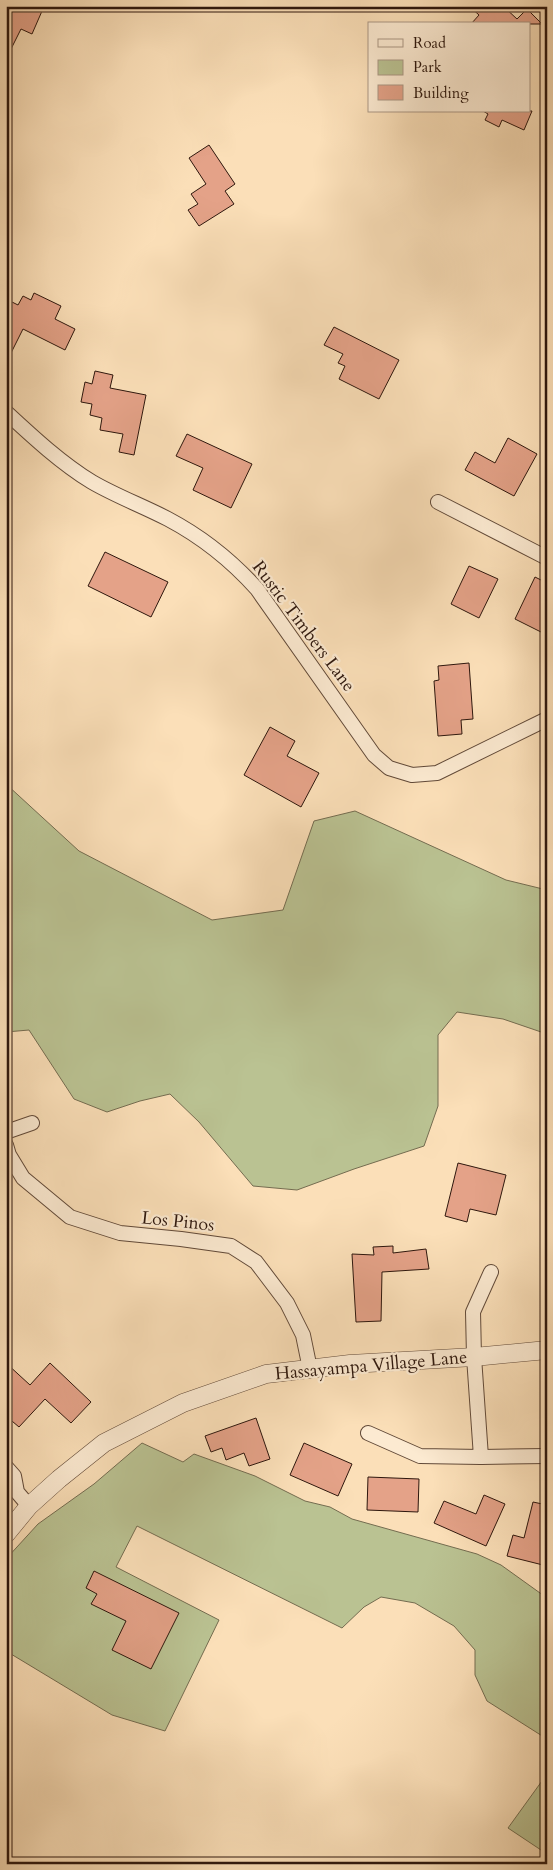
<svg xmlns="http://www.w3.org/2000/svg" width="553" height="1870" viewBox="0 0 553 1870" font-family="Cardo,serif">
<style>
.green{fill:#bac292;stroke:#746c50}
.building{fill:#e4a288;stroke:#2e170d}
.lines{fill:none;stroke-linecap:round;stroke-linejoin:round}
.minor-casing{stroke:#614938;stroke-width:16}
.tertiary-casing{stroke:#614938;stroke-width:19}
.minor{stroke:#fcead1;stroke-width:14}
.tertiary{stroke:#fcead1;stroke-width:18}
.labels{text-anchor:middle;stroke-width:4.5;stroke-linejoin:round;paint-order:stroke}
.street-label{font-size:18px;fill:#2e170d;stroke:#fcead1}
</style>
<rect width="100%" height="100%" fill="#fbdfb8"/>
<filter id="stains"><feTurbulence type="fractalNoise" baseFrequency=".004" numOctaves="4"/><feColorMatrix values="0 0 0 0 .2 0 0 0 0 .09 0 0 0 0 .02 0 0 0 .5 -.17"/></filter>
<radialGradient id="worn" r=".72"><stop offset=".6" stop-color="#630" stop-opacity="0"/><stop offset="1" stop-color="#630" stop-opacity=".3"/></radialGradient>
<g class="green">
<path d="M6,784L79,851L212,920L283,910L314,821L355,811L506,880L547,890V1034L503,1019L457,1012L438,1035V1106L424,1146L354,1169L297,1190L253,1186L199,1122L170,1094L140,1101L107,1112L74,1099L29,1030L6,1032Z"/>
<path d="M142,1443L183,1462L194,1454L255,1476L305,1501L330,1507L352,1519L477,1554L501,1565L547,1598V1739L487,1701L475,1675V1650L454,1626L415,1603L381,1597L364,1607L342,1628L137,1526L116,1567L219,1620L165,1731L112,1715L6,1651V1559L38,1524L94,1484Z"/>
<path d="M547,1774V1854L508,1828Z"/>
</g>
<g class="building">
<path d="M6,6H29L42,11L32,34L21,29L6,59Z"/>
<path d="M469,6H503L517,19L527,9L542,24H471L479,15Z"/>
<path d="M483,111H532L524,130L502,120L499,127L485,120L488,114Z"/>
<path d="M209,145L235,184L225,191L234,204L199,226L188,210L198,204L191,194L206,184L189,158Z"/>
<path d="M34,293L61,306L55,319L75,329L65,350L23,329L6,363V314L12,302L18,305L23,296L31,300Z"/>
<path d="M334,327L399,360L379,399L339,379L345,366L338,363L343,354L324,345Z"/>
<path d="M95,371L113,375L110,388L146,395L134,455L119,452L123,434L100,430L102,418L90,415L92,404L81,402L85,382L92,384Z"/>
<path d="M187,434L252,464L231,508L193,490L203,468L176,456Z"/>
<path d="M508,438L537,454L514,496L465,470L475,452L495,463Z"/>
<path d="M105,552L168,582L151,617L88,586Z"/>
<path d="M469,566L498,579L479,618L451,604Z"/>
<path d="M535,577L547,583V620L541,632L515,619Z"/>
<path d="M469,663L473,719L461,720L462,734L438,736L434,681L439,680L438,666Z"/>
<path d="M270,727L295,741L287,756L319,773L301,807L244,775Z"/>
<path d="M458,1163L506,1175L496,1215L470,1209L467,1222L445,1216Z"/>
<path d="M393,1246V1253L426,1249L429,1269L382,1272L381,1321L356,1322L352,1254L374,1255L373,1247Z"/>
<path d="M6,1363L30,1385L50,1363L91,1402L71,1423L45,1399L19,1427L6,1416Z"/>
<path d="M256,1418L270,1459L249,1466L244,1453L226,1460L222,1448L211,1452L205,1436Z"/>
<path d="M304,1443L352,1464L338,1496L290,1475Z"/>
<path d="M368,1477L419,1479L418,1512L367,1510Z"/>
<path d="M484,1495L505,1504L486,1546L434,1523L444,1501L476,1514Z"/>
<path d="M533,1502L547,1505V1566L507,1556L513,1535L524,1538Z"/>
<path d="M94,1571L179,1613L151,1669L112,1650L126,1621L91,1604L97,1594L86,1588Z"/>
</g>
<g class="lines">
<defs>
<g id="minor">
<path d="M6,412C33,437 61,463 92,482C116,496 143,506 168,519C202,537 231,560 257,589L374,755L389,768L412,775L437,773L547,719"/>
<path d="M438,502L547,558"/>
<path d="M6,1132L32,1123"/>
<path d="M6,1145L9,1155L23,1178L70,1217L120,1233L181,1239L231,1246L256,1262L287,1303L303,1335L310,1369"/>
<path d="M368,1433L420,1456L481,1457L474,1357L473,1312L491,1272"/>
<path d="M481,1457L547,1456"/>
<path d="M6,1467L14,1476L17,1492L29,1506"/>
</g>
<path id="tertiary" d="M6,1534L29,1506L59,1479L104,1443L183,1403L266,1374L350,1364L474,1357L547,1350"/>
</defs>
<use href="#minor" class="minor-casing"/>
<use href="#tertiary" class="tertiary-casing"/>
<use href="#minor" class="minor"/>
<use href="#tertiary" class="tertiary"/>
</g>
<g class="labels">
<g class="street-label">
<text transform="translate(304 626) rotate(53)" y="6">Rustic Timbers Lane</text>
<text transform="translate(178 1221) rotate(6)" y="6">Los Pinos</text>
<text transform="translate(371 1365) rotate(-5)" y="6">Hassayampa Village Lane</text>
</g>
</g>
<rect width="553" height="1870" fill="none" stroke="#fbdfb8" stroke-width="25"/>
<rect x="8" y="8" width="538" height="1855" fill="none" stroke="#2e170d" stroke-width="2.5"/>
<rect x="12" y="12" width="528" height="1845" fill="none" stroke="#2e170d"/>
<rect x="368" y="22" width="162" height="90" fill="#fcead1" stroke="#aa9683"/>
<rect x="378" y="39" width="25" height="8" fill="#fcead1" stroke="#aa9683"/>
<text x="413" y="48" font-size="15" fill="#2e170d">Road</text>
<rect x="378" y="60" width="25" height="15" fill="#bac292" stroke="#aa9683"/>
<text x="413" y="72" font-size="15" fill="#2e170d">Park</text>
<rect x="378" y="85" width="25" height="15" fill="#e4a288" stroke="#aa9683"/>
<text x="413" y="98" font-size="15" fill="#2e170d">Building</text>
<rect width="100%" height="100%" filter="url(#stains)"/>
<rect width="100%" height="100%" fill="url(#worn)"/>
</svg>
